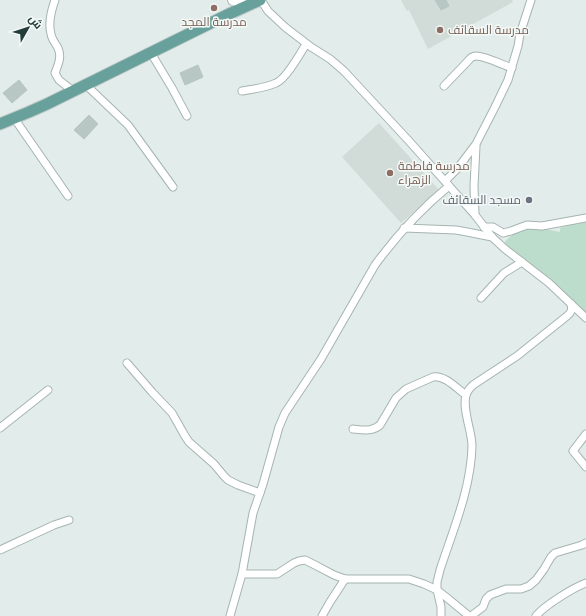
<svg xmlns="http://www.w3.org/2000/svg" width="586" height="616" viewBox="0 0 586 616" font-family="'IBM Plex Sans',Cairo,sans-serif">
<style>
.built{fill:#d1dcd9}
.green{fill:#bcddcb}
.building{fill:#b8c7c3;stroke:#b5c6c2}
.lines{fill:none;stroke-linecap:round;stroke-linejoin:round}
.street-casing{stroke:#a5b4b2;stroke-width:9}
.secondary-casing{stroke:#a1b8b4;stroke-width:12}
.primary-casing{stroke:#c1c9c8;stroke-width:13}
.street{stroke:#fff;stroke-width:7}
.secondary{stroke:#fff;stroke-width:10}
.primary{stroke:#68a19c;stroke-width:11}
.education-dot{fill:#8d6e63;stroke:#f3f9f7;stroke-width:1.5}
.worship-dot{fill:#6b7280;stroke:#f3f9f7;stroke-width:1.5}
.labels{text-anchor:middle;stroke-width:3;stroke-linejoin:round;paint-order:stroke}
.education-label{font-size:12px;fill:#785e54;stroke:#f3f9f7;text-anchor:start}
.worship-label{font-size:12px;fill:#5b616d;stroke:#f3f9f7;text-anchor:end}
</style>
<rect width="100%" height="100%" fill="#e2ecea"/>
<g class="built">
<path d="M401,0H512L513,2L428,49L409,10L407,11Z"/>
<path d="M379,123L439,190L401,223L342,157Z"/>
</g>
<path class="green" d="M586,221V314C566,294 546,274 523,258C516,254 508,249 505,242C510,235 522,228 530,228C540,228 550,230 560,232V228Z"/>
<g class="building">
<path d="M435,0H446L449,6L441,10Z"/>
<path d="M198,65L203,77L185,85L180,73Z"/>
<path d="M19,80L27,90L12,103L3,93Z"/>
<path d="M89,115L98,124L84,139L74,130Z"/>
</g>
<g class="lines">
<defs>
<g id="street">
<path d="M55,0C51,11 48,23 51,34C52,40 56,44 58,48C62,57 58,65 55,73L59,80L73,91"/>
<path d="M261,0L268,11L285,27L311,47L330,59L344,71L409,141L475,215L492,237L505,249L549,283L586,318"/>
<path d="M151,53L172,88L187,116"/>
<path d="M86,85L128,125L173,187"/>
<path d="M444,86L468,61C470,58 473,56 476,56C485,56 503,65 512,68"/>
<path d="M242,91C253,89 265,88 276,83C286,79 300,54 306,44"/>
<path d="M14,118L68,196"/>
<path d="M445,181L457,169L476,144L495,107L508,80L518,46L520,34L531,0"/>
<path d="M475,215L474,186L476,146"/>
<path d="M484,227H493L503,233L511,231L527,225L542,226L586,218"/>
<path d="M404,228L456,230L467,232L492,237"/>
<path d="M481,298L504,273L522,262"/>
<path d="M127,363L152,392L172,413L185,436L189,442L214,464L224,476L228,480L238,485L260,493"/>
<path d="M0,428L48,390"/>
<path d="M353,429C363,430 372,432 380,425L396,398L406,389L433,377C445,375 456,388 466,395"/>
<path d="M586,434L573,451L586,467"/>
<path d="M0,550L54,525L69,520"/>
<path d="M242,574H277L294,563L299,561L305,560L315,565L334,575L345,579H409L424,584L437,590L446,597L469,616"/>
<path d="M230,616L242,574L253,513L263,484L279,427L285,413L321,359L375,265C397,235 421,209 449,186"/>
<path d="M322,616L330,602L345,579"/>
<path d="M441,616V607L437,590V582L440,570C453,530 471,489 472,446C472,431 462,410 466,395C467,391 470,388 473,385L517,356L567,316C572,312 572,310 571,304"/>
<path d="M471,616L483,607L486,599L490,595L506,589H521L529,586L536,580L544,569L551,557L555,553L582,545L586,543"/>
<path d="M536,616C545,605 573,588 586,583"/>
</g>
<path id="secondary" d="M233,0L251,4"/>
<path id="primary" d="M0,124L29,112L47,104L229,14L260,0"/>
</defs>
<use href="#street" class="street-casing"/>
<use href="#secondary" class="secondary-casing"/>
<use href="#primary" class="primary-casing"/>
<use href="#street" class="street"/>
<use href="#secondary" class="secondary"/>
<use href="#primary" class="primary"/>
</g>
<g class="education-dot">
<circle cx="214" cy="8" r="4"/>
<circle cx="440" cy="30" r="4"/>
<circle cx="390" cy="173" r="4"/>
</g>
<circle class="worship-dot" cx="529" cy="200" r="4"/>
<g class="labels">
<g class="education-label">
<text x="214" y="26" text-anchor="middle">مدرسة المجد</text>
<text x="448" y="34">مدرسة السقائف</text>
<text x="398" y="170">مدرسة فاطمة<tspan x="398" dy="14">الزهراء</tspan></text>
</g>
<g class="worship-label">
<text x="521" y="204">مسجد السقائف</text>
</g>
</g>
<g transform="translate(28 28) rotate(51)" stroke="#f3f9f7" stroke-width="3" paint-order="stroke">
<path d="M0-3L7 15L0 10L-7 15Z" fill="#233d3b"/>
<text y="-6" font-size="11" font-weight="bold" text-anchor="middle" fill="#233d3b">ش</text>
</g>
</svg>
